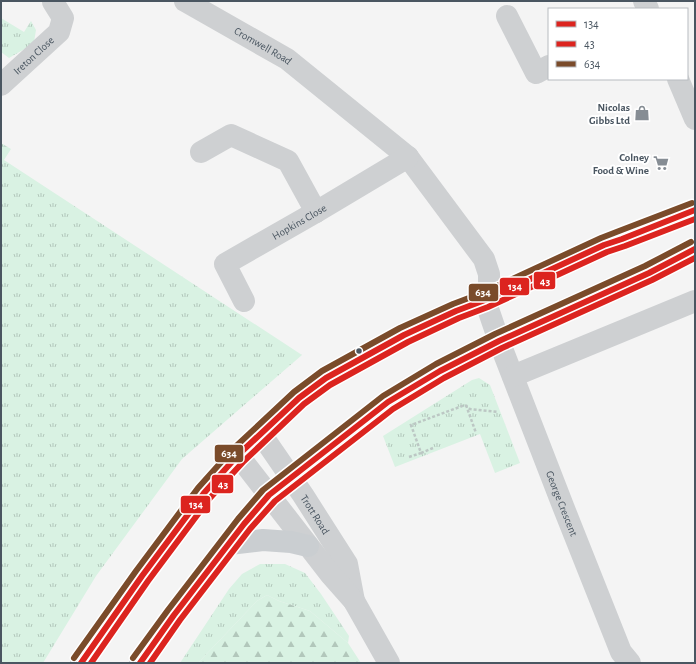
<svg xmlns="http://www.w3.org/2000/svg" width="696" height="664" viewBox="0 0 696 664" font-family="'Alegreya Sans',sans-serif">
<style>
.grass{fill:url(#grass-tufts)}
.forest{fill:url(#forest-firs)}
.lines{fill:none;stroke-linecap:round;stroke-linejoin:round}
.path{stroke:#bcc7c4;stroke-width:2.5;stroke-dasharray:3 2;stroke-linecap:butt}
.minor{stroke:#ced0d2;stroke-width:22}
.major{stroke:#caced1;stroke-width:22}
.bus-1-casing{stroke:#fff;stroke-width:9}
.bus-2-casing{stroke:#fff;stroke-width:9}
.bus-3-casing{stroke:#fff;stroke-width:9}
.bus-1{stroke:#dc241f;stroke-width:6}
.bus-2{stroke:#dc241f;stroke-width:6}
.bus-3{stroke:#7a4b2a;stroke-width:6}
.bus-dot{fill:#4a5661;stroke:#fff;stroke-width:1.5}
.labels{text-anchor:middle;stroke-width:4;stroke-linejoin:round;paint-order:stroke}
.street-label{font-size:11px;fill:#4a5661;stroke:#fff}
.poi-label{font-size:11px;font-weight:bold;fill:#4a5661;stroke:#fff;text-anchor:end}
.line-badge{stroke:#fff;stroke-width:1.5}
.badge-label{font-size:11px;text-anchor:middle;font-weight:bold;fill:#fff}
</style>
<defs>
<pattern id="grass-tufts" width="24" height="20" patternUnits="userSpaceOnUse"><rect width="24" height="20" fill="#d9f2e3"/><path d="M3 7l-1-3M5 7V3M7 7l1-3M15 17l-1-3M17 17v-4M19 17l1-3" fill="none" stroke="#b2c7bb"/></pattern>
<pattern id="forest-firs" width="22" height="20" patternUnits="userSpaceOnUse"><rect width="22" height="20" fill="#d9f2e3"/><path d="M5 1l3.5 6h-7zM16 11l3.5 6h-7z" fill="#b2c7bb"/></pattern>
</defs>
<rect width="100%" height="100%" fill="#f4f4f4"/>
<g class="grass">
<path d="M1,18L24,32L31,21L36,30L34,42L28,47L9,58L1,52Z"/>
<path d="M1,143L11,149L4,160L302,355L182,459L96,576L43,663H1Z"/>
<path d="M479,378L490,385L520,463L495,473L480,434L395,467L383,436L472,380Z"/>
<path d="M260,564H285L305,573L321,594L349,636L348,643L310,611L279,601L267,595L257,601L198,663H180L229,589L242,574Z"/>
</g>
<path class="forest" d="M267,595L279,601L310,611L348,643L361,663H198L257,601Z"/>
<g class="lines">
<g class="path">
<path d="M466,405L476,433"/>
<path d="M421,453L433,448"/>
<path d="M409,457L421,453L411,425L465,405L470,409L498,412"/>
</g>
<g class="minor">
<path id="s1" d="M185,1L287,59L408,157L484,259L489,274V284L485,300L499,341L563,506L621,652L630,663"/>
<path d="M644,1L648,9"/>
<path d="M507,16L536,73L549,66"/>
<path d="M678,79L695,119"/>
<path id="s2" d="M1,85L59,32L63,18L53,2L54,1"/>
<path d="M201,152L231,135L288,161L316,212"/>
<path id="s3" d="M244,301L225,264L316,212L408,157"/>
<path d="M513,376L695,301"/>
<path id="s4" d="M261,434L303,495L347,564L354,601"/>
<path d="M238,455L331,575L354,601L389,663"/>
</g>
<g class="major">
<path d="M229,544L263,540L291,542L308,546"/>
<path d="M81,663L142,576L204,493L238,455L299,398L326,378L363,357L404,335L456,311L485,300L604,245L622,239L695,210"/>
<path d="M140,663L174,615L244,524L269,495L388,402L440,371L499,341L649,273L695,249"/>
</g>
<defs>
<g id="bus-1">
<path d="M81,663L142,576L204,493L238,455L299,398L326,378L404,335L456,311L485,300L604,245L622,239L695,210"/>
<path d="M140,663L174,615L244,524L269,495L388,402L440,371L499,341L649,273L695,249"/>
</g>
<g id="bus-2">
<path d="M91,663L148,581L210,498L244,461L304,404L330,385L408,342L459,318L488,307L607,252L625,246L695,219"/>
<path d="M150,663L180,620L250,529L275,501L393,409L444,378L502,348L652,280L695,258"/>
</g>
<g id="bus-3">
<path d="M74,658L136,571L198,488L233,449L294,392L322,371L400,328L453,304L482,293L601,238L619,231L692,203"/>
<path d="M133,658L168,610L238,519L263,490L383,396L436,364L495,334L645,266L691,242"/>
</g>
</defs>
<use href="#bus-1" class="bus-1-casing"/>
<use href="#bus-2" class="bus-2-casing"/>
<use href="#bus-3" class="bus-3-casing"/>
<use href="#bus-1" class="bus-1"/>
<use href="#bus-2" class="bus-2"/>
<use href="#bus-3" class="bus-3"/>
</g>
<defs>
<symbol id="shop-bare" viewBox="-9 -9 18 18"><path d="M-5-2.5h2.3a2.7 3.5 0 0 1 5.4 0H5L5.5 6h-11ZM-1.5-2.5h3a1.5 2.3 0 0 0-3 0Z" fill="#868d94" stroke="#fff" stroke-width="2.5" paint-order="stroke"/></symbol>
<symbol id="supermarket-bare" viewBox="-9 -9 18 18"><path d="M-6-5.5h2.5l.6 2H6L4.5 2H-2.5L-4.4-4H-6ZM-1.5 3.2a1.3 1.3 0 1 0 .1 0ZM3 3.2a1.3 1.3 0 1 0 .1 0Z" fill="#868d94" stroke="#fff" stroke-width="2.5" paint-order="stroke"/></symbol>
</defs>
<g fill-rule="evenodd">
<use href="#shop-bare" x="631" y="102" width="22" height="22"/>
<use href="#supermarket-bare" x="650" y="152" width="22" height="22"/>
</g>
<circle class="bus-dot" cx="359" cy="351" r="3.5"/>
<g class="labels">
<g class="street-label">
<text dy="4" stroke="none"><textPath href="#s1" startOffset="90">Cromwell Road</textPath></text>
<text dy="4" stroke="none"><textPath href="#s2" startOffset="44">Ireton Close</textPath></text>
<text dy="4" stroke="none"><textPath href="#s3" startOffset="127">Hopkins Close</textPath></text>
<text dy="4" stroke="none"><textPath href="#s1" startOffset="660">George Crescent</textPath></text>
<text dy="4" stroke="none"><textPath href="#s4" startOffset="97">Trott Road</textPath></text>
</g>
<g class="poi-label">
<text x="630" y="111">Nicolas<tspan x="630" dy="13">Gibbs Ltd</tspan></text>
<text x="649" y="161">Colney<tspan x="649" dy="13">Food &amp; Wine</tspan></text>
</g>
</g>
<g class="line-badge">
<rect x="533" y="271" width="23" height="19" rx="4" fill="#dc241f"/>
<rect x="499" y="277" width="31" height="19" rx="4" fill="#dc241f"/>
<rect x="468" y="283" width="31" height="19" rx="4" fill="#7a4b2a"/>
<rect x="214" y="444" width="30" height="19" rx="4" fill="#7a4b2a"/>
<rect x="211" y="474" width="23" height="20" rx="4" fill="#dc241f"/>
<rect x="180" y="495" width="31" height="19" rx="4" fill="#dc241f"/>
</g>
<g class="badge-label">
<text x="545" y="285">43</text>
<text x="515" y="290">134</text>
<text x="483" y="296">634</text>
<text x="229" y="457">634</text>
<text x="223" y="488">43</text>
<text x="196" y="508">134</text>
</g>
<rect width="696" height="664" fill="none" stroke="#4a5661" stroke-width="4"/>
<rect x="548" y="8" width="140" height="72" fill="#ffffff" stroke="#b7bbc0"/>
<rect x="556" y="21" width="20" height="6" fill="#dc241f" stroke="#b7bbc0"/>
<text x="584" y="28" font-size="12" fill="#4a5661">134</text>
<rect x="556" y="41" width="20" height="6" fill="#dc241f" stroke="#b7bbc0"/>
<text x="584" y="48" font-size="12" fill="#4a5661">43</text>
<rect x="556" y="61" width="20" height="6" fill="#7a4b2a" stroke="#b7bbc0"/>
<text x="584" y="68" font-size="12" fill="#4a5661">634</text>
</svg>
